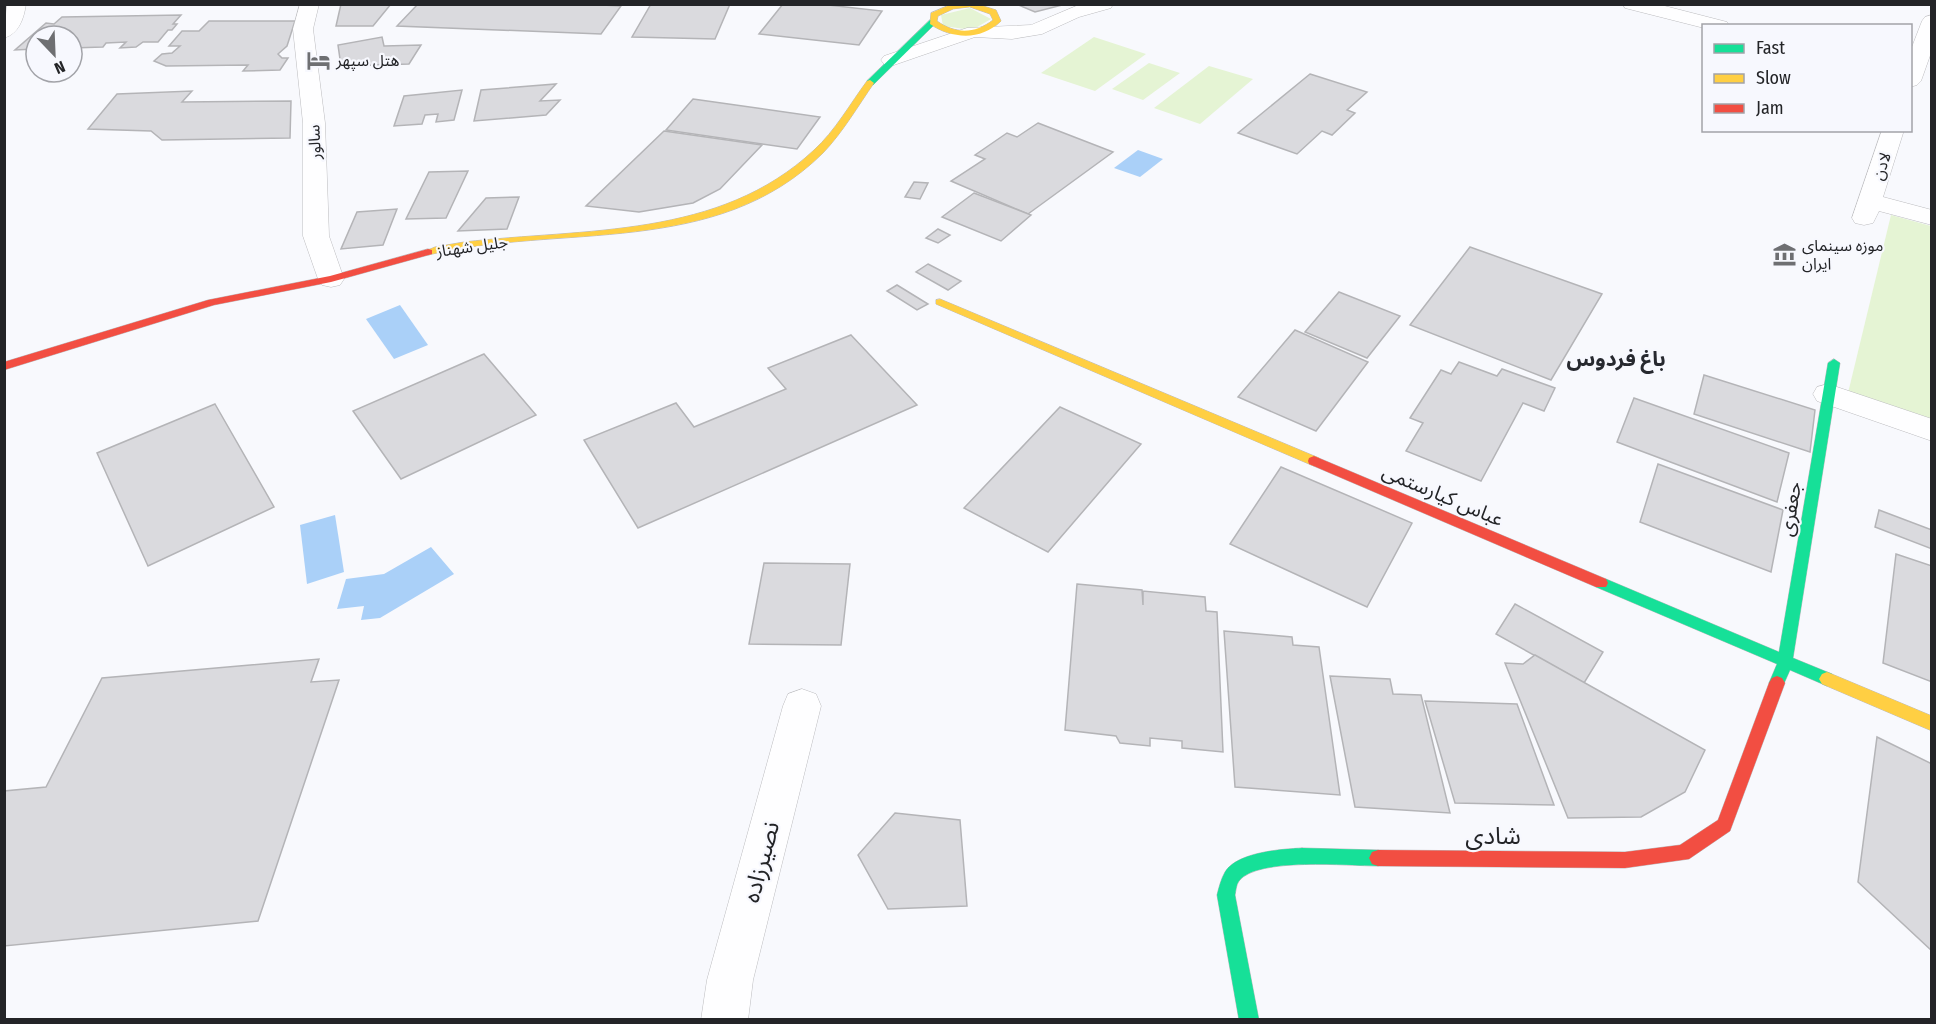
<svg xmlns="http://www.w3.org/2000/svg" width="1936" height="1024" viewBox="0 0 1936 1024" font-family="'Fira Sans Condensed','Noto Sans Arabic',sans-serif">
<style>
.green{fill:#e5f4d4}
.water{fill:#aad0f8}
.building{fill:#dadade;stroke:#b4b4b7;stroke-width:1.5}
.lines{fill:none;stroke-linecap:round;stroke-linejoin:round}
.street-casing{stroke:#bcbcbf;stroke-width:1}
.fast-casing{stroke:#bcbcbf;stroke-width:1}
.slow-casing{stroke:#bcbcbf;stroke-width:1}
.jam-casing{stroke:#bcbcbf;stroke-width:1}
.street{fill:#fefeff;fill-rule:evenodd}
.fast{fill:#16e098;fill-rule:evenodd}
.slow{fill:#ffcf43;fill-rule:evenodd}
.jam{fill:#f24e42;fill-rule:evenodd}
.labels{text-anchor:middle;stroke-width:4.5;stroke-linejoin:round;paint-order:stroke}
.far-poi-label{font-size:16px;fill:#232427;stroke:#f7f8fe;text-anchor:start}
.far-street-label{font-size:16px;fill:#232427;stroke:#f7f8fe}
.street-label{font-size:20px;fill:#232427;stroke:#f7f8fe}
.neighbourhood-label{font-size:21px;font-weight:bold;fill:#27292f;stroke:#f7f8fe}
.near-street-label{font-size:24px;fill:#232427;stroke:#f7f8fe}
</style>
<rect width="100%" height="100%" fill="#f8f9fd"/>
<g class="green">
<path d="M970,8L991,19L972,30L943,26L941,15Z"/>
<path d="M1094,37L1146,54L1095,91L1041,73Z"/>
<path d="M1149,63L1180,73L1143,100L1112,89Z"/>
<path d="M1209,66L1253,79L1200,124L1154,108Z"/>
<path d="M1891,215L1931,226V421L1848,393Z"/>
</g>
<g class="water">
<path d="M1138,150L1163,159L1140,177L1114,168Z"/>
<path d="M400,305L428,345L394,359L366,319Z"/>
<path d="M335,515L344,572L307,584L300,525Z"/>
<path d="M431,547L454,574L380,618L361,620L364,606L337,609L346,579L384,574Z"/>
</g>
<g class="building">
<path d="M341,4H391L373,26H336Z"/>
<path d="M418,4H583L621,6L601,34L397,26Z"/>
<path d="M651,4H730L715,39L632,37Z"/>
<path d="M783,4H819L882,11L859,45L759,34Z"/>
<path d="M1016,4H1066L1035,12Z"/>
<path d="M181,15L173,24H177L172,30H168L158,42H143L136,47L120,48L126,42L106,43L103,47L72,48V36H36V49L15,50L46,23L54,24L62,17Z"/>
<path d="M209,21H295L287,46L278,54L282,58H288L280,70L243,71L248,65L166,66L154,61L162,54L172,53L180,46H169L182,31H199Z"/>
<path d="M382,37L384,46L421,45L409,64L341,66L338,45Z"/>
<path d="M1310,74L1367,92L1347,110L1355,113L1332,135L1322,131L1297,154L1238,133Z"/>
<path d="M556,84L540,101L560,100L546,115L474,121L481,90Z"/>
<path d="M462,90L454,120L436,122L438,114L425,115L422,124L394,126L404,96Z"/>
<path d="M192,91L182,102L291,101L290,138L162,140L151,131L88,129L117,94Z"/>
<path d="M693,99L820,117L797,149L666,130Z"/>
<path d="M1038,123L1113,152L1028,214L951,181L985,159L975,155L1007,133L1017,137Z"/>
<path d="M664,131L762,145L720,189L693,203L639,212L586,206Z"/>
<path d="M468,171L446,218L406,219L429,172Z"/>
<path d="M914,182L928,183L920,199L905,197Z"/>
<path d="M974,193L1031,215L1001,241L942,217Z"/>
<path d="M519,197L507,229L458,231L486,198Z"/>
<path d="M397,209L383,245L341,249L357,212Z"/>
<path d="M938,229L950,235L938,243L926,238Z"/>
<path d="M1470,247L1602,294L1551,380L1410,325Z"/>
<path d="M928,264L961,281L948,290L916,272Z"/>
<path d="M897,285L928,304L917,310L887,291Z"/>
<path d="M1339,292L1400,316L1367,358L1305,332Z"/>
<path d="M1295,330L1368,362L1316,431L1238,397Z"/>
<path d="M851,335L917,405L638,528L584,440L676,403L694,427L786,389L768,368Z"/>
<path d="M484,354L536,415L401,479L353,411Z"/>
<path d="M1459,362L1497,376L1502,369L1555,388L1544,411L1523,403L1481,481L1406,451L1423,423L1410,418L1441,370L1451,374Z"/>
<path d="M1704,375L1815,410L1810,452L1694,414Z"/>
<path d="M1634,398L1789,453L1777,502L1617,442Z"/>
<path d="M215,404L274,507L148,566L97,453Z"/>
<path d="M1060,407L1141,444L1048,552L964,508Z"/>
<path d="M1658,464L1783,510L1771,572L1640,522Z"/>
<path d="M1281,467L1412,523L1367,607L1230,544Z"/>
<path d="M1879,510L1932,530V549L1875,527Z"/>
<path d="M1896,554L1932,566V682L1883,663Z"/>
<path d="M764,563L850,564L841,645L749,644Z"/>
<path d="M1077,584L1142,590L1143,605V591L1205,597L1206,611L1217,612L1223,752L1182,748V741L1150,738V746L1120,743L1116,736L1065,730Z"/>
<path d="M1515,604L1603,652L1584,683L1496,634Z"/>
<path d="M1224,631L1292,637L1293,645L1319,647L1340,795L1235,787Z"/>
<path d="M1535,655L1705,750L1685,792L1641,817L1568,818L1505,663L1523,664Z"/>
<path d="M319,659L311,682L339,680L258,921L4,946V791L46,787L102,678Z"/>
<path d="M1330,676L1390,679L1393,694L1421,695L1450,813L1355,807Z"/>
<path d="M1425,701L1517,704L1554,805L1455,803Z"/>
<path d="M1877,737L1932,764V951L1858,882Z"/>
<path d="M895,813L960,820L967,906L888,909L858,855Z"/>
</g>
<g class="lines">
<defs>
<g id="street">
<path d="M7,4H26C24,18 19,34 4,38Z"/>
<path d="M300,4H319L313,29L325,123L329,236L344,279L340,285L331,287L322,285L318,279L303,236V123L293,29Z"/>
<path d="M1081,4H1113L1111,8L1079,17L1042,34L1012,39L975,37L891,66L884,64L881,60L884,56L967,28L1031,25Z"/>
<path d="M1623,4H1657L1727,22L1729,26H1704V28L1625,8Z"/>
<path d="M1932,15V50L1921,81L1917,85L1910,87V52L1922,21L1925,17Z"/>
<path d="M1882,130H1904L1883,197L1932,210V225L1879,211L1873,223L1864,225L1855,223L1852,218Z"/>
<path d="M1828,384L1932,419V441L1817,401L1813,394L1817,387Z"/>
<path d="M802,689L816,694L821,706L753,980L748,1020H701L707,980L783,706L788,694Z"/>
</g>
<g id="fast">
<path d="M930,20L937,22L873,85H867V81Z"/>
<path d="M1834,359L1840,363L1793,658L1832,674L1835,679L1832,684L1827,686L1790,670L1782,688L1777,690L1772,688L1769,683L1777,664L1596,587L1594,583L1596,579H1606L1779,652L1828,363Z"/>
<path d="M1302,848L1378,850L1384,852L1387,858L1384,864L1378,866C1349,866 1257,857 1239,881C1236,885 1236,891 1235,895L1259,1020H1239L1217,895C1219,887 1221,879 1225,872C1237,852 1282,849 1302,848Z"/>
</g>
<g id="slow">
<path d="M952,4H977L996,10L1001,21C981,41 952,39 930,24L931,13ZM970,7L990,14L993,20C975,34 955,34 937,21L938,16L953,9Z"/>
<path d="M870,80L874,83C858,106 843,132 823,153C716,259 561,223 428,255L423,252L435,247L464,242C585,228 719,239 814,150C835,131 850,104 867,81Z"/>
<path d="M940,299L1319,458L1320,461L1314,466L1309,464L936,304V300Z"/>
<path d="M1827,672L1932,716V731L1822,684L1819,679L1822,674Z"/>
</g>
<g id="jam">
<path d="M428,249L432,250V254L331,282L214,305L4,370V362L208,300L330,276Z"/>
<path d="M1314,456L1606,579L1608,583L1606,587H1596L1309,464L1308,461L1309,458Z"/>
<path d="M1777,676L1782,678L1785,683L1730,831L1689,859L1625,868L1378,866L1372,864L1369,858L1372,852L1378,850L1625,852L1680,845L1718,820L1769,683L1772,678Z"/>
</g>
</defs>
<use href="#street" class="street-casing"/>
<use href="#fast" class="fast-casing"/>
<use href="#slow" class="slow-casing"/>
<use href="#jam" class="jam-casing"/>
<use href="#street" class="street"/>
<use href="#fast" class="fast"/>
<use href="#slow" class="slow"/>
<use href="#jam" class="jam"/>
</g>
<defs>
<symbol id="hotel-bare" viewBox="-9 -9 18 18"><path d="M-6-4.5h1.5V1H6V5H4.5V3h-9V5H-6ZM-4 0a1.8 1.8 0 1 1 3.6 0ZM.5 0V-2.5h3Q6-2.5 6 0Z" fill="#6e6f72" stroke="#f7f8fe" stroke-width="2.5" paint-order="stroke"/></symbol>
<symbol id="museum-bare" viewBox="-9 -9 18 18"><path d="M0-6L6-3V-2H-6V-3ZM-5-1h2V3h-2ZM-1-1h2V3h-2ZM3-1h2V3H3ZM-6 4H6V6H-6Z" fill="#6e6f72" stroke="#f7f8fe" stroke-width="2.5" paint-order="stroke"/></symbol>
</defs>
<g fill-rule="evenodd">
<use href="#hotel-bare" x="302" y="44" width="33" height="33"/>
<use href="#museum-bare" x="1768" y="238" width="33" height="33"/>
</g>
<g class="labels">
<g class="far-poi-label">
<text x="336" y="66">هتل سپهر</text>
<text x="1802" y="251">موزه سینمای<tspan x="1802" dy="18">ایران</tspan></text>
</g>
<g class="far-street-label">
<text transform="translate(314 142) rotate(-92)" y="6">سالور</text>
<text transform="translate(1881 166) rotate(-71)" y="6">لادن</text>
<text transform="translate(472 246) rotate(-8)" y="6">جلیل شهناز</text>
</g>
<g class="street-label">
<text transform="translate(1443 495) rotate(23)" y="7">عباس کیارستمی</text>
<text transform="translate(1790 509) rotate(-81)" y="7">جعفری</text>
</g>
<g class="neighbourhood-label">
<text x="1616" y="366">باغ فردوس</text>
</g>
<g class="near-street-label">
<text x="1493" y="844">شادی</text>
<text transform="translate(761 862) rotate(-75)" y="8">نصیرزاده</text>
</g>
</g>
<rect width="1936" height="1024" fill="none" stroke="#232427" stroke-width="12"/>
<rect x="1702" y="24" width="210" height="108" fill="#f7f8fe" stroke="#a2a3a8" stroke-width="1.5"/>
<rect x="1714" y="44" width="30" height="9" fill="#16e098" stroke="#a2a3a8" stroke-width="1.5"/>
<text x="1756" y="54" font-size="18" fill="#232427">Fast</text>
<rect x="1714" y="74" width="30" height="9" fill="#ffcf43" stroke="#a2a3a8" stroke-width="1.5"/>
<text x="1756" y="84" font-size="18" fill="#232427">Slow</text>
<rect x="1714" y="104" width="30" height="9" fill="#f24e42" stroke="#a2a3a8" stroke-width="1.5"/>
<text x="1756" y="114" font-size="18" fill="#232427">Jam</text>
<g transform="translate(54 54) rotate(157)"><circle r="28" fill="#f7f8fe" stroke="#a2a3a8" stroke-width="1.5"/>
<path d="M0-4.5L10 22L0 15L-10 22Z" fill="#6e6f72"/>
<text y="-9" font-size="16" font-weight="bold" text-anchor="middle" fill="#232427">N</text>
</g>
</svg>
